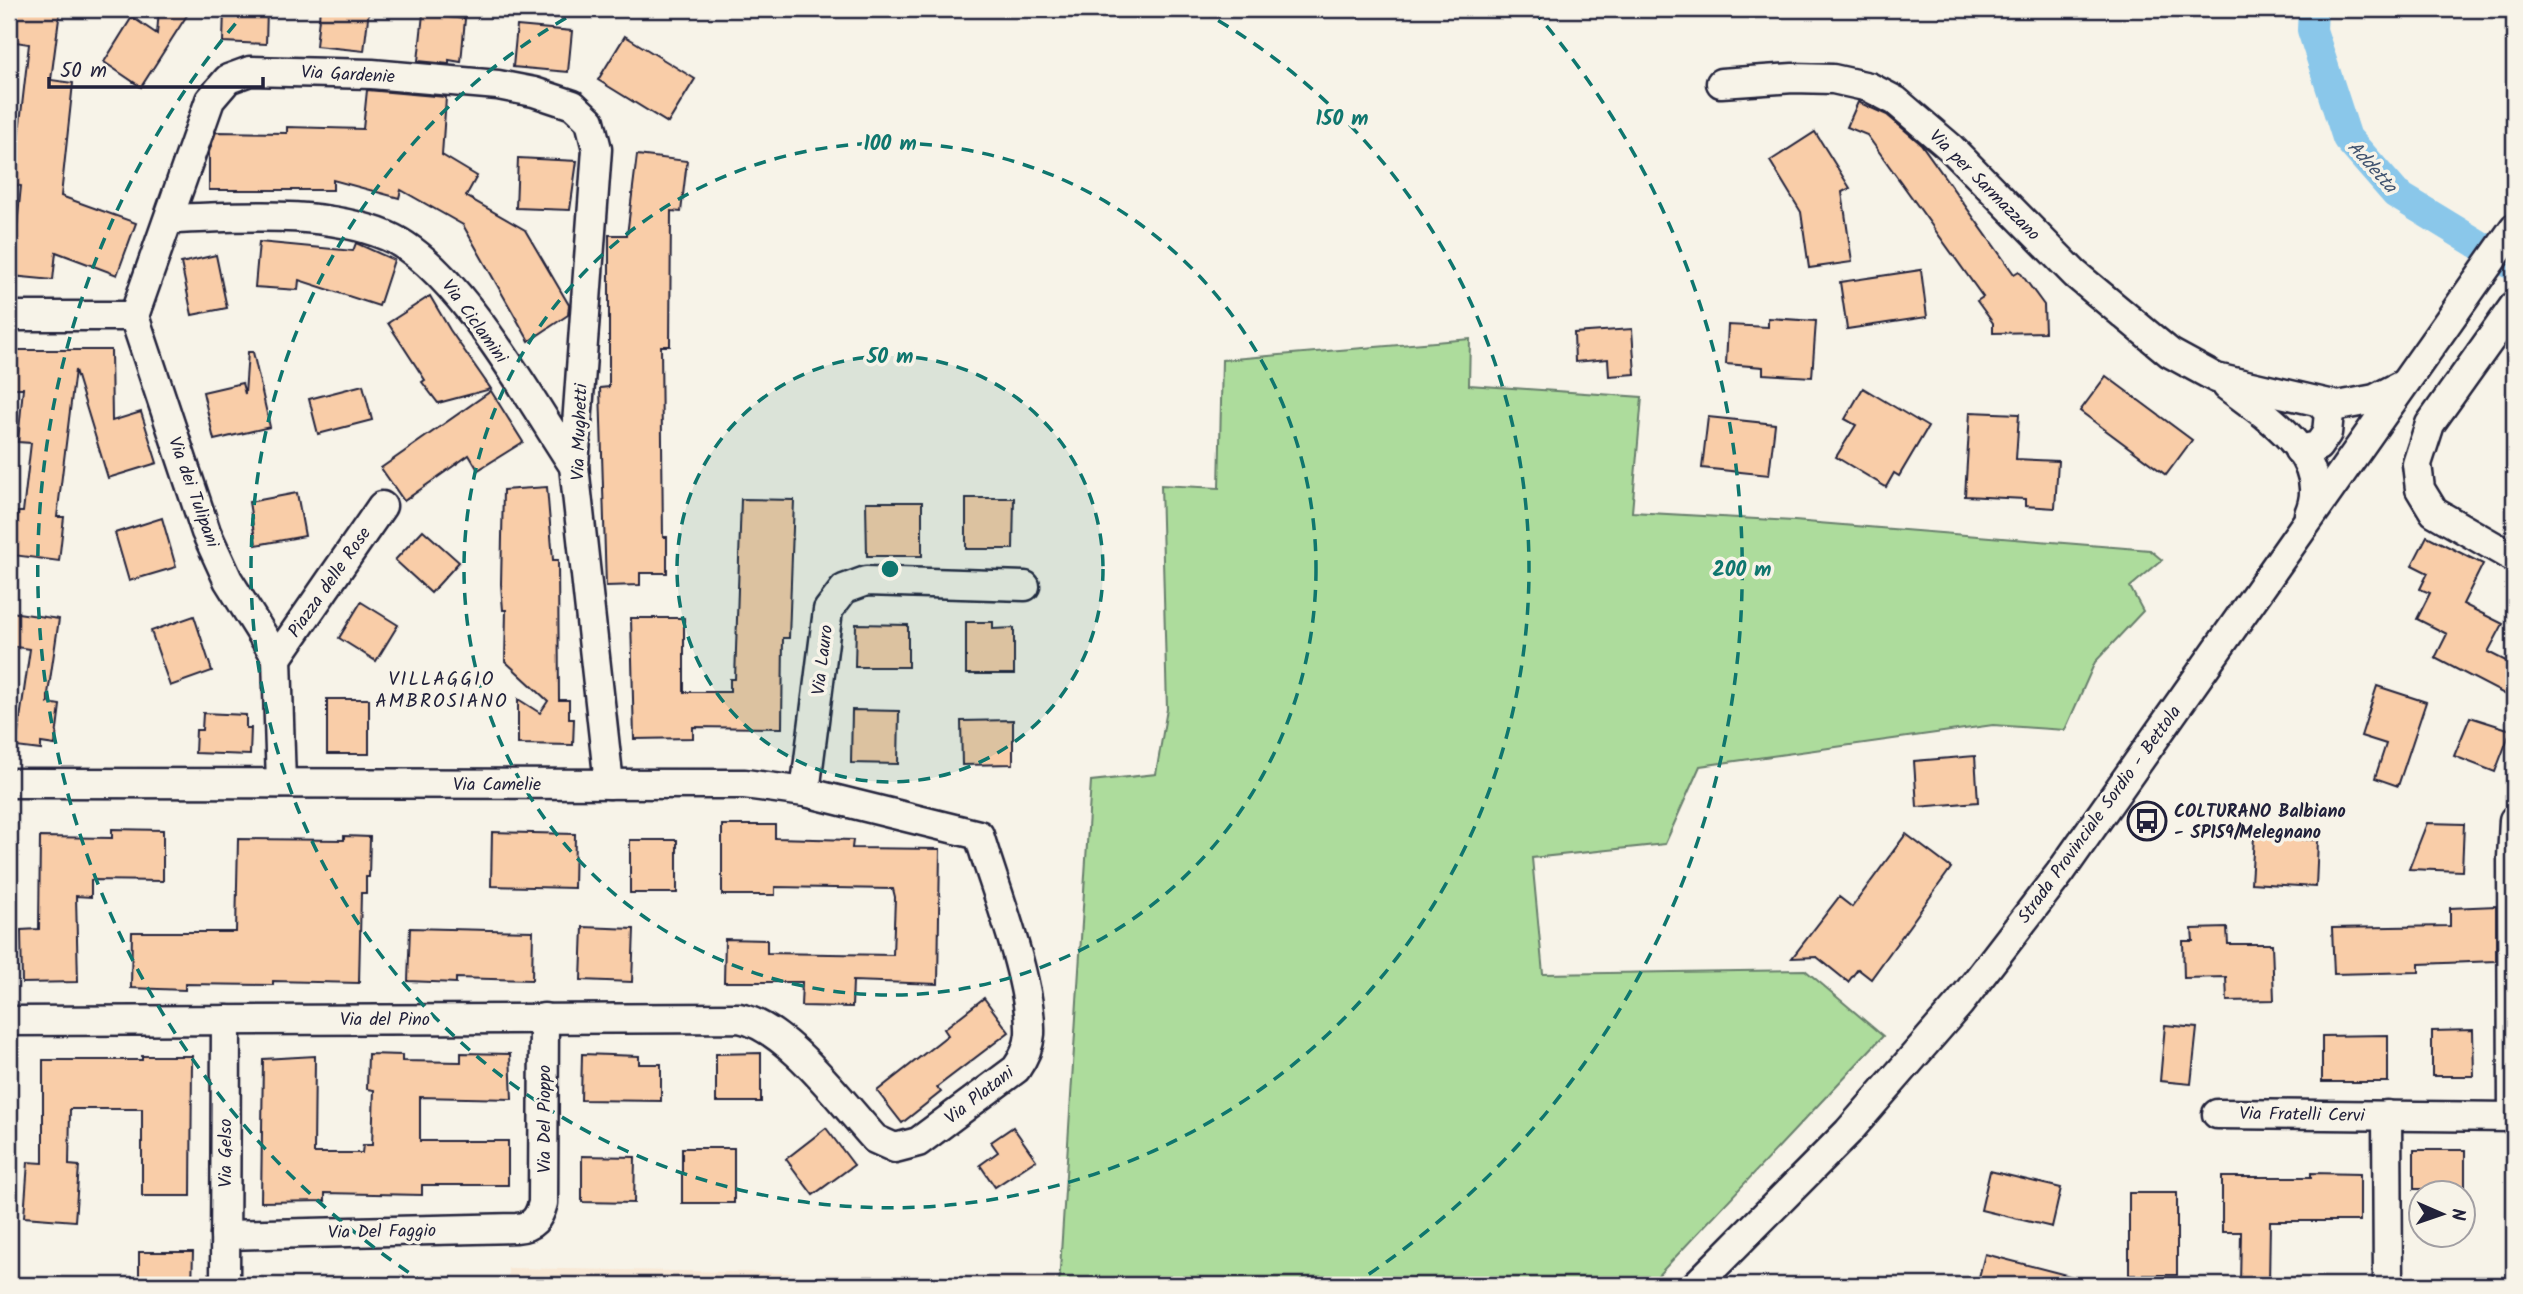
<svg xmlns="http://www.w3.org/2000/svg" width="2523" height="1294" viewBox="0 0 2523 1294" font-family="Kalam,sans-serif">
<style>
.built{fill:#f8e8d5}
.green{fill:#addc9c;stroke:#687f6c;stroke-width:2}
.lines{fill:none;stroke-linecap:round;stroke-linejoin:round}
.canal{stroke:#8ac7ea;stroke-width:30}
.building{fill:#f9cda8;stroke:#22223b;stroke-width:2}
.minor-casing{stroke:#22223b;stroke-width:33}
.minor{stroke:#f7f3e8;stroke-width:28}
.ring{fill:none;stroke:#0f766e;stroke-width:3.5;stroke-dasharray:12 9}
.labels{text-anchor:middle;stroke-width:7;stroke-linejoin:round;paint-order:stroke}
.street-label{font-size:18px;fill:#22223b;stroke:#f7f3e8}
.poi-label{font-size:18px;font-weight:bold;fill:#22223b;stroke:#f7f3e8;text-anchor:start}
.water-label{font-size:19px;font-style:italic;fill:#415470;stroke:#f7f3e8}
.neighbourhood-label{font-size:19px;letter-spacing:2px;fill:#22223b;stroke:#f7f3e8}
.centre{fill:#0f766e;stroke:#f7f3e8;stroke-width:3.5}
.ring-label{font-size:21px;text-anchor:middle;font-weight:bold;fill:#0f766e;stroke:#f7f3e8;stroke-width:7;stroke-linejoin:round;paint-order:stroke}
</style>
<rect width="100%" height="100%" fill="#f7f3e8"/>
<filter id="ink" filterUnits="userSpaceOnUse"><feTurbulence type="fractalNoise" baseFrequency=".0143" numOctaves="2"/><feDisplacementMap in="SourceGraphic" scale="14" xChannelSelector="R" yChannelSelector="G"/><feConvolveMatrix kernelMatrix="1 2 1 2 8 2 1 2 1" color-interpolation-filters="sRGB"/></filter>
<g filter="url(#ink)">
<path class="built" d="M508,1268L1058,1278L1059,1285H508Z"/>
<path class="green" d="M1470,339L1469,385L1642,397L1632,512L1794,521L2150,550L2162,560L2130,587L2143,611L2095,662L2065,730L1993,725L1700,766L1665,844L1532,858L1543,974L1805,970L1883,1036L1649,1285H1059L1091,781L1156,774L1167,709L1161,485L1219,488L1222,360Z"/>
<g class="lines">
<path class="canal" d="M2313,9L2312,30L2347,138L2396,194L2514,266"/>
</g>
<g class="building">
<path d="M11,9L60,11L51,80L73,83L61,196L136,223L117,275L56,252L53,280L12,276L21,186L13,185L29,44L9,41Z"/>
<path d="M159,9H191L141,87L104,62L132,17L157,34Z"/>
<path d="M224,9H267L266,44L223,42Z"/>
<path d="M320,9L369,10L364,51L316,46Z"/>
<path d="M423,14L465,19L461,62L449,60V64L418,61Z"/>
<path d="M517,26L572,31L568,72L513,67Z"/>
<path d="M625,36L695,79L668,123L598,80Z"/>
<path d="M367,90L446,97L442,155L477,176L466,196L525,230L569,305L568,315L529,341L463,225L401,190L399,198L333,180V190H209V152L216,132L287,133V127L363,129Z"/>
<path d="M1858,102L1887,115L1921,144L2014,274L2019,271L2044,305L2045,332L1993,333V323L1977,301L1983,297L1867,135L1847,127Z"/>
<path d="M1815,132L1850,188L1842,192L1852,262L1809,268L1801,212L1770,161Z"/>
<path d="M637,155L687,161L681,212L671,211L670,346H661L663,537H667V573H640V585L606,586L600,388L609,387V235H627Z"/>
<path d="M518,158L577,161L570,210L516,208Z"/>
<path d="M259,242L353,251L356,243L394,260L379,306L299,280L298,290L255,287Z"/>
<path d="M216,255L227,308L192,315L181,263Z"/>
<path d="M1921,270L1927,317L1847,329L1840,282Z"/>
<path d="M430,296L450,330L491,389L438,403L422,382L425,380L388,323Z"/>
<path d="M1768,318L1816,321L1812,377L1763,374V367L1726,364L1728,325L1768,327Z"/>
<path d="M1632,329L1635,374L1609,376L1608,359L1575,362L1574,333Z"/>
<path d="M15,350H111L112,421L141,412L157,463L108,478L75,370L57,517H64L59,561L13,555L18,512H23L31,443L18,442L23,388H14Z"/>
<path d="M248,352H253L270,427L214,440L203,392L242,383L245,394Z"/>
<path d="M2106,376L2192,440L2166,475L2080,411Z"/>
<path d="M363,385L372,420L318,434L309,399Z"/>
<path d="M1863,388L1928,427L1899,476L1894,473L1886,487L1836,457L1856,425L1845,419Z"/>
<path d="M491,391L523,442L478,470L469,455L404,501L381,468Z"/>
<path d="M1970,412L2019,414L2016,459L2058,461L2055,508L2025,506V499L1965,496Z"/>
<path d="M1708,417L1775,424L1769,475L1702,468Z"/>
<path d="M547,487L553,560H558L559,700H569V719H574L573,745L518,744V699L540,713L548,701L505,661L506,610H503L501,584L503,490Z"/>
<path d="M297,493L305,536L256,545L249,502Z"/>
<path d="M966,498H1014L1013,549H966Z"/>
<path d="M741,499L794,500L789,638H783L782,728L693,727V738L634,739L631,618H684V692H730V679H735Z"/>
<path d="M866,502H922V556H867Z"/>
<path d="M162,518L176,567L129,581L115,533Z"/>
<path d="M423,530L459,562L431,593L395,560Z"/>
<path d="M2427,536L2483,564L2463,604L2503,624L2488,652L2514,665V683L2508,696L2435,658L2447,634L2417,619L2430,593L2420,589L2428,573L2412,565Z"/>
<path d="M361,602L398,625L376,661L339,638Z"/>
<path d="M11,612L59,619L48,694V703L60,705L55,745L41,743V750L16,747L30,649L9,646Z"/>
<path d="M194,616L212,671L170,686L151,631Z"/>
<path d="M966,622H993V629L1014,628V674H966Z"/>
<path d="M856,624L908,625V667H855Z"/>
<path d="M2377,686L2426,702L2398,786L2375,778L2386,744L2361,736Z"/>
<rect x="327" y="699" width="42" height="55"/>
<path d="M852,710L899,711L898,764L851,763Z"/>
<path d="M203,713L246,715V728H251L250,755L195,753L196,730H202Z"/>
<path d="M2470,717L2511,730L2495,772L2454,756Z"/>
<path d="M1013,720V764L962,765L961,721Z"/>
<path d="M1975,756L1978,802L1917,807L1914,761Z"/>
<path d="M2427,823L2464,824L2462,871L2409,869Z"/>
<path d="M722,825H775V838L853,840L852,848L940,849L938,984L853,981L852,1007L801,1006L802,982H724L725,939L767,940V953L893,955L895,897L893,889L775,887V895H722Z"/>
<path d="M112,829L163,830V881L91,880V897L76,896L78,982L22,983L21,930L39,929L40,837L112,838Z"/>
<path d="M492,832L575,834L574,888L491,886Z"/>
<path d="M1906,834L1951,868L1871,979L1858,969L1848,982L1817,957L1792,958L1839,897L1852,907Z"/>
<path d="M344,836L370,837L369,877H366V893H361L359,983L273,981V985L185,984V990L131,988L132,932H236L238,839L344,840Z"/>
<path d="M2254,837L2318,840L2316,887L2251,883Z"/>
<rect x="630" y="840" width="47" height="53"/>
<path d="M2496,906V961L2419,964V972L2334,974L2332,928L2450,926V908Z"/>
<path d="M583,927L634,929L632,982L581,980Z"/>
<path d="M410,928L533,931L532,980L456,978V983L408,981Z"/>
<path d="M2227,928L2228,944H2272L2274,1000L2227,1001L2226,977L2184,978L2183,941H2193L2192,929Z"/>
<path d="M984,998L1009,1032L937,1087L941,1092L902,1123L877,1091L948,1035L944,1029Z"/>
<path d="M2165,1025L2197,1028L2191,1084L2160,1081Z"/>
<path d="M2473,1030L2474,1076H2432V1031Z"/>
<path d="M2388,1035V1082H2322V1036Z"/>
<path d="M461,1053L510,1054L512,1099L420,1097V1141H508V1185H422V1195L325,1193V1201L261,1202L263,1059L315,1056L314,1153H362L363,1145H372L374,1090L367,1089L368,1054L402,1055V1061L461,1062Z"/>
<path d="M761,1053V1102H716V1054Z"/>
<path d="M582,1054L639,1056V1064H661V1101L581,1100Z"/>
<path d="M142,1056H192L191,1196H142V1109H70L69,1165L79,1166L75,1221L24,1217L28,1162L43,1163V1060H142Z"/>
<path d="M1013,1127L1036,1160L995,1187L980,1165L998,1152L991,1142Z"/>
<path d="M826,1128L854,1165L813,1195L786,1159Z"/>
<rect x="682" y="1148" width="52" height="55"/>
<rect x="2414" y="1150" width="51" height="39"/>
<path d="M582,1156L635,1157L634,1203L582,1202Z"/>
<path d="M1990,1171L2061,1188L2052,1227L1981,1210Z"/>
<path d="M2311,1173L2360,1174V1221H2270L2269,1285H2240L2241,1232H2222V1177H2311Z"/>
<rect x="2129" y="1193" width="48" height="82"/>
<path d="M139,1252H193L192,1285H139Z"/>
<path d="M1985,1254L2074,1277L2073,1285H1977Z"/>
</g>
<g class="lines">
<defs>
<g id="minor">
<path d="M1721,83L1793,78L1833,79L1869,87L1896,101L1951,148L2075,274L2170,353L2216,378L2338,406L2375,399L2402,385"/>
<path d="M170,219C240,217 321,209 387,236C457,265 531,402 574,466"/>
<path d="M2514,306L2430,424L2417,464L2420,489L2434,512L2514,558"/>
<path d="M9,316H134L206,532L228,580L277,658L281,783"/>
<path d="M134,316L210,100L228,79L250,71L372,74L498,85L534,92L573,105L590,121L597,149L574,466L609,784"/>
<path d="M2227,386C2265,415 2334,457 2309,514"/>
<path d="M2299,450L2318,446L2327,433L2329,413L2320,403"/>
<path d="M277,658L382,506"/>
<path d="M9,783L745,784L805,792L979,835C995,889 1032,981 1030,1034C1029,1047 1023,1059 1016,1069L918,1142L895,1148L875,1139C841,1102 787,1027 739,1018L9,1021"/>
<path d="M805,792L828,610L844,589L866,581L1025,586"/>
<path d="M2217,1114L2514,1117"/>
<path d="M2387,1115L2388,1285"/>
<path d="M2513,1117L2512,858L2514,820"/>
<path d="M225,1235L516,1228C533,1227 539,1218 543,1203L544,1018"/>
<path d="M225,1285L226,1020"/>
<path d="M1696,1285L1848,1132L1960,1003L2060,873L2514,228"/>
</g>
</defs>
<use href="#minor" class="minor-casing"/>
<use href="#minor" class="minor"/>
</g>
</g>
<circle cx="890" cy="569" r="213" fill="#0f766e" fill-opacity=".12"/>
<g class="ring">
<circle cx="890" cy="569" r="213"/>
<circle cx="890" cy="569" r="426"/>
<path d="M1200 10A639 639 0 1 1 580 10"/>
<path d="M426 1284A852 852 0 0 1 247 10M1533 10A852 852 0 0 1 1354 1284"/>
</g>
<defs>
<symbol id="bus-ring" viewBox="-11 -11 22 22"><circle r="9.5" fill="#f7f3e8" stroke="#22223b" stroke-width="1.5"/><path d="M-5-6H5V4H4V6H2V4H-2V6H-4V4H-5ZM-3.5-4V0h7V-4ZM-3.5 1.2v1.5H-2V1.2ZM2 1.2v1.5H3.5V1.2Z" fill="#22223b"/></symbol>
</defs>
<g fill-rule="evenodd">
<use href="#bus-ring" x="2125" y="799" width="44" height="44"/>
</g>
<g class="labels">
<g class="street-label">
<text transform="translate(348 74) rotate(3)" y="6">Via Gardenie</text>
<text transform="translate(1985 185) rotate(45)" y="6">Via per Sarmazzano</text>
<text transform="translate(475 321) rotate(54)" y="6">Via Ciclamini</text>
<text transform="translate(579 432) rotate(-88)" y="6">Via Mughetti</text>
<text transform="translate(194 492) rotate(70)" y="6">Via dei Tulipani</text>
<text transform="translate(329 582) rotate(-55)" y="6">Piazza delle Rose</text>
<text transform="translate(822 660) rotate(-83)" y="6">Via Lauro</text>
<text x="497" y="790">Via Camelie</text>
<text transform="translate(2099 814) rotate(-54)" y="6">Strada Provinciale Sordio - Bettola</text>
<text x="385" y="1025">Via del Pino</text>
<text transform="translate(979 1095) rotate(-38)" y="6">Via Platani</text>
<text transform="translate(2302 1114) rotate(1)" y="6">Via Fratelli Cervi</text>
<text transform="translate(544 1119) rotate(-90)" y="6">Via Del Pioppo</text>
<text transform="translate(225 1153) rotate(-90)" y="6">Via Gelso</text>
<text transform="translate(382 1231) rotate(-1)" y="6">Via Del Faggio</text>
</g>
<g class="poi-label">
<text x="2174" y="817">COLTURANO Balbiano<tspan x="2174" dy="21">- SP159/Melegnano</tspan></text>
</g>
<g class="water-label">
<text transform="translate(2373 166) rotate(48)" y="7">Addetta</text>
</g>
<g class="neighbourhood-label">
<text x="442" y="685">VILLAGGIO<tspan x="442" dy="22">AMBROSIANO</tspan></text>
</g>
</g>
<circle cx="890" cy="569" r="10" class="centre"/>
<g class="ring-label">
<text x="1342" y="125">150 m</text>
<text x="890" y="150">100 m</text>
<text x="890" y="363">50 m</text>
<text x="1742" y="576">200 m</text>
</g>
<rect width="2523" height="1294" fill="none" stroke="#f7f3e8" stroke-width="35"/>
<rect x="18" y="18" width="2488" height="1259" fill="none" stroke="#22223b" stroke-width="2.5" filter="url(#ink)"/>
<g transform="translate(2442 1214) rotate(92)"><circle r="33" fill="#f7f3e8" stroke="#a29fa3" stroke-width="2"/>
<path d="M0-5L12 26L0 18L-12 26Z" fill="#22223b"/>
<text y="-10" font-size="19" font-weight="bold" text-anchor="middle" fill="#22223b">N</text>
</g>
<path d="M49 77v10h214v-10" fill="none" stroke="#22223b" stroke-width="3.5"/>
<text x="60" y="77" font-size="21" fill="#22223b" stroke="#f7f3e8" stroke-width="5" paint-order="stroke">50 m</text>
</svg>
